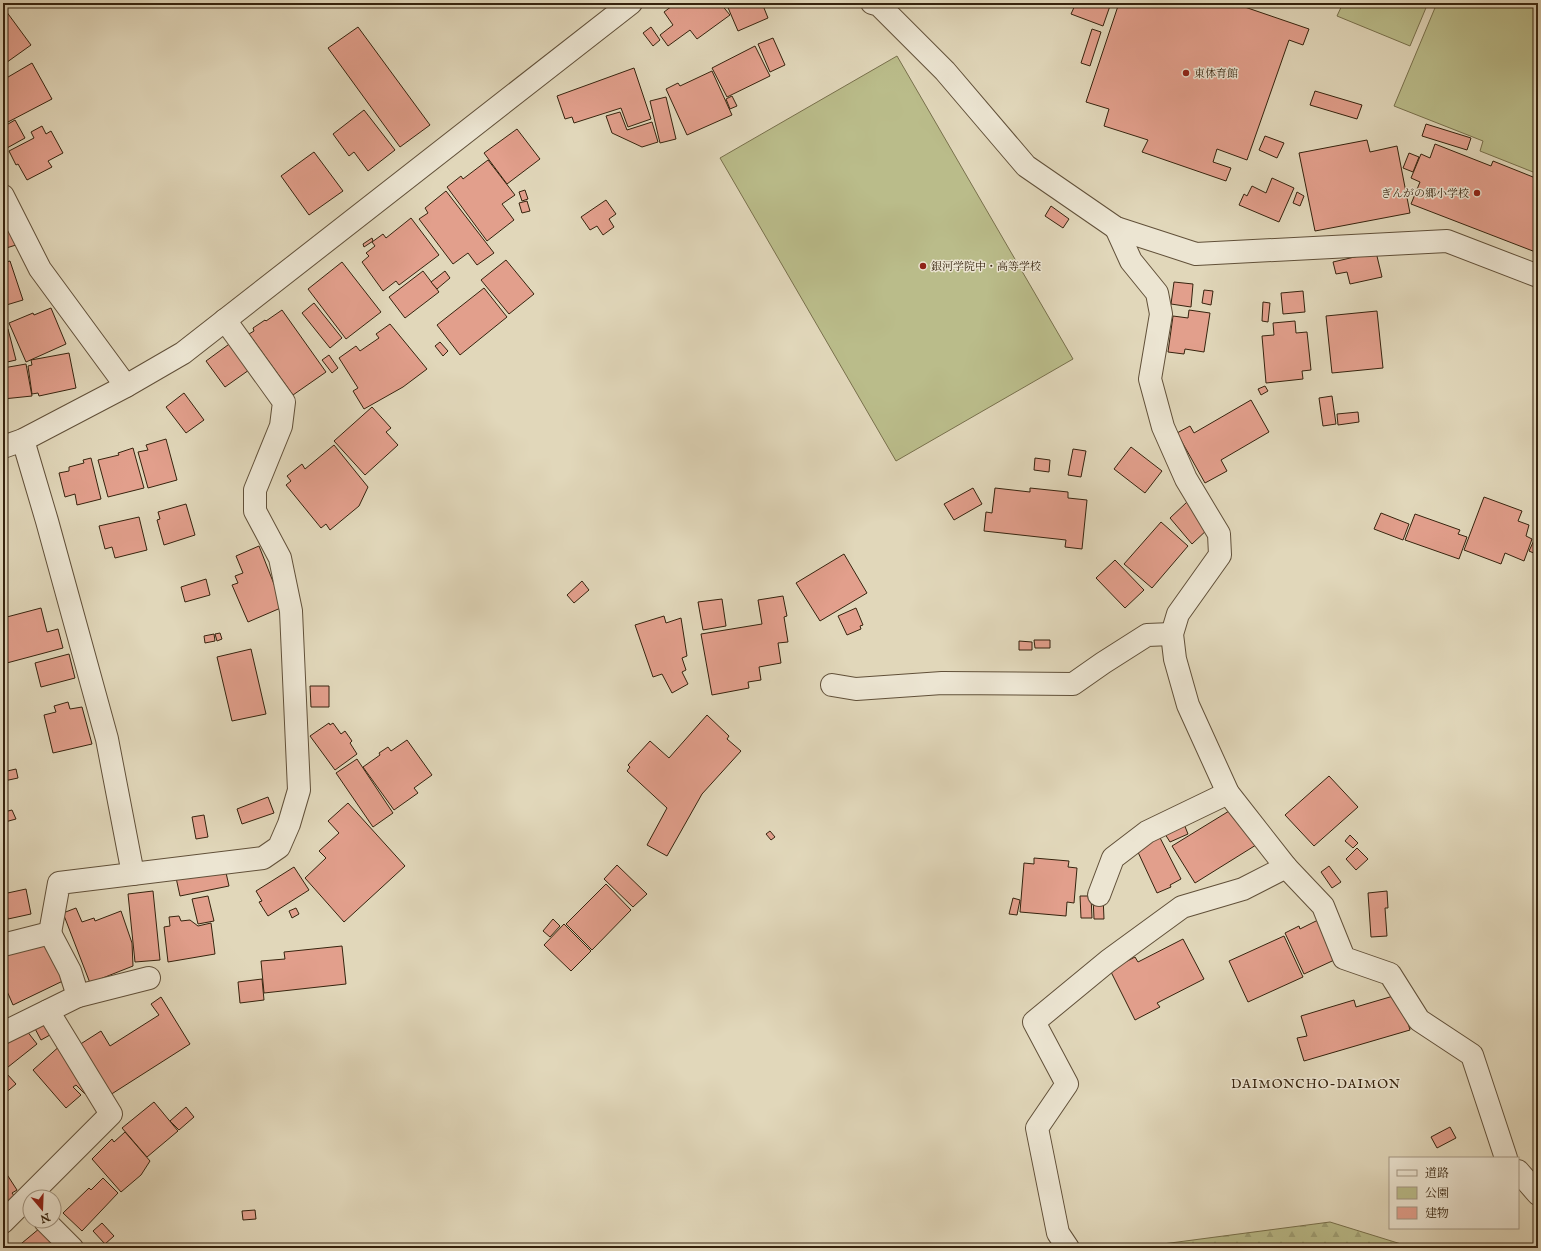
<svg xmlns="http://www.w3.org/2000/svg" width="1541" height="1251" viewBox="0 0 1541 1251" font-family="'IM FELL English','Noto Serif JP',serif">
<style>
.green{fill:#babc8a;stroke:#78704c}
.forest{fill:url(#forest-firs);stroke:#78704c}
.building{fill:#e29f8c;stroke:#36230e}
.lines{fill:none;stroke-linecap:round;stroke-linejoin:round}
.minor-casing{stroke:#615039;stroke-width:24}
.minor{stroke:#ece5d2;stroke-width:22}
.poi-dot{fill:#8f2418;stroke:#ece5d2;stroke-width:1.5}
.labels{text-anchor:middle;stroke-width:3;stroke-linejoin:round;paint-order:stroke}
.poi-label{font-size:11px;fill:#36230e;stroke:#ece5d2;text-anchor:start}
.quarter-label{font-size:13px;letter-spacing:1px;fill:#36230e;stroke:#ece5d2}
</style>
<defs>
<pattern id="forest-firs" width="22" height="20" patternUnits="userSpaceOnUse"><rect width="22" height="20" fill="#babc8a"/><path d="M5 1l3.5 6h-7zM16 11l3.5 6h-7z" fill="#a0a176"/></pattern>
</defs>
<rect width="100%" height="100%" fill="#e1d7ba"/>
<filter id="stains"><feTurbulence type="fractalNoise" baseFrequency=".005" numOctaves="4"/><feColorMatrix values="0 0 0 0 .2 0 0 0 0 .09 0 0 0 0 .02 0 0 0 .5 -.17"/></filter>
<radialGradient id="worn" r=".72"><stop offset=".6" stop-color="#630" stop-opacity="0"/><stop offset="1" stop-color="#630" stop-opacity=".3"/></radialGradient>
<g class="green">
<path d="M1343,3H1428L1410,46L1337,16Z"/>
<path d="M1437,3H1538V174L1480,151L1483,141L1394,106Z"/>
<path d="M897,56L1073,359L896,461L720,158Z"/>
</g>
<path class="forest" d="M1330,1222L1414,1248H1156L1155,1245Z"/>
<g class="building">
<path d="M676,3H720L730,15L697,39L690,30L668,46L660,35L673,25L664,12Z"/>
<path d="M726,3H762L768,18L738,31Z"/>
<path d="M1076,3H1111L1103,26L1071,14Z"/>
<path d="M1119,3H1233L1309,29L1303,45L1289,40L1247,160L1217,149L1213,162L1231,168L1226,181L1142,152L1148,140L1104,126L1109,109L1086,102Z"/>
<path d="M6,11L31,45L3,65V13Z"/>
<path d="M358,27L430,125L400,147L328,48Z"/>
<path d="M651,27L660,40L653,46L643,33Z"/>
<path d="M1092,29L1101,32L1090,66L1081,63Z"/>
<path d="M773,38L785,65L770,72L758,44Z"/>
<path d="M755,46L770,76L727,97L712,68Z"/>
<path d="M32,63L52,99L8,122L3,113V80Z"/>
<path d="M634,68L651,119L628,127L621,108L574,123L572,117L565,119L557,96Z"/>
<path d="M712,71L732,115L687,135L666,89L678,83L680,86Z"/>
<path d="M1315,91L1362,105L1357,119L1310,105Z"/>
<path d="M732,96L737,106L730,109L726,99Z"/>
<path d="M666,97L676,139L660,143L650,101Z"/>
<path d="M364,110L395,150L368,171L354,152L349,156L333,134Z"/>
<path d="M620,112L627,130L652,122L658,142L642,147L612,133L606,116Z"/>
<path d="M15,120L25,138L7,148L3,141V127Z"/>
<path d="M1426,124L1471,138L1467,150L1422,136Z"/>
<path d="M42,126L46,134L51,131L63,153L48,161L52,167L27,180L18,164L16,165L9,151L34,138L31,132Z"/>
<path d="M517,129L540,159L507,184L484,153Z"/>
<path d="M1265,136L1284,143L1277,158L1259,150Z"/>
<path d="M1367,140L1370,152L1397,146L1410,213L1315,231L1299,153Z"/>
<path d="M1435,144L1491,166L1493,161L1538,179V253L1411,204L1420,182L1411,178L1421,154L1430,158Z"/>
<path d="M314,152L343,191L309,215L281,176Z"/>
<path d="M1409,153L1419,157L1413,172L1403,168Z"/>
<path d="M488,160L515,195L502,204L514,220L487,241L447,187L461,176L463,179Z"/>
<path d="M1272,178L1294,188L1279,222L1239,205L1244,194L1247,196L1252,186L1266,193Z"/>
<path d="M525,190L528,199L522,201L519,192Z"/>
<path d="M446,191L494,253L477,265L468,253L453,264L419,219L428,213L425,208Z"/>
<path d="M1297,192L1304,196L1300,206L1293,203Z"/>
<path d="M606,200L616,214L609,219L614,227L603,235L597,226L590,230L581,217Z"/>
<path d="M527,201L530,211L522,213L519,203Z"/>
<path d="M1051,206L1069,219L1063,228L1045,216Z"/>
<path d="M411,218L439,255L399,285L396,281L383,291L362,262L369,256L366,253L375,246L372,242L383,234L386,238Z"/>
<path d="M8,224L16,245L3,249V225Z"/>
<path d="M372,238L373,241L364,247L363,244Z"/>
<path d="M1376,252L1382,277L1350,284L1347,272L1336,274L1333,262Z"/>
<path d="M506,260L534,294L509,314L481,280Z"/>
<path d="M10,261L23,300L3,306V263Z"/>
<path d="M342,262L381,312L346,339L308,289Z"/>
<path d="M423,271L439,292L405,318L389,297Z"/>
<path d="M445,271L450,278L437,289L431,282Z"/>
<path d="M1174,282L1193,284L1191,307L1171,304Z"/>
<path d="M484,288L507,317L460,355L437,325Z"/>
<path d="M1204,290L1213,291L1211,305L1202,303Z"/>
<path d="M1303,291L1305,312L1283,314L1281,293Z"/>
<path d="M1263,302L1270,303L1268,322L1262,321Z"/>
<path d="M314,303L342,338L330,348L302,313Z"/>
<path d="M51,308L66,344L26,362L9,323L33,313L34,315Z"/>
<path d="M282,310L326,372L293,395L249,334L254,331L253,328L265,320L266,321Z"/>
<path d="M1189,310L1210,313L1204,352L1185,349L1184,354L1168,352L1173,316L1188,318Z"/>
<path d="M1377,311L1383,368L1332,373L1326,316Z"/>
<path d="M1295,321L1296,333L1307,332L1311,370L1302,371L1303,379L1266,383L1262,336L1274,335L1273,323Z"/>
<path d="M390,324L427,369L403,387L364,409L353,391L358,388L339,358L356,346L360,351L379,338L376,334Z"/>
<path d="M8,329L16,360L3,363V330Z"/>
<path d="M232,342L249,370L225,387L206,361Z"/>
<path d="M440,342L448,351L443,356L435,346Z"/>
<path d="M69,353L76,388L39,396L38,393L32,394L28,366L32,365L31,360Z"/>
<path d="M329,355L338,368L332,373L322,360Z"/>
<path d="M26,364L32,396L3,399V368Z"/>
<path d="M1265,386L1268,391L1261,395L1258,389Z"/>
<path d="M184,393L204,420L186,433L166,407Z"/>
<path d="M1332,396L1336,424L1323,426L1319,398Z"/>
<path d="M1251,400L1269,432L1221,460L1227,471L1205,483L1177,433L1190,426L1194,433Z"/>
<path d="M372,407L391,428L386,432L398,445L365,475L334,441Z"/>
<path d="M1358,412L1359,422L1338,425L1337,414Z"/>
<path d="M166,439L177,480L148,488L138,452L148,450L146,445Z"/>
<path d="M334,445L368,487L359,506L330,530L326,524L321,528L286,485L291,481L287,476L302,464L305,469Z"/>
<path d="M1131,447L1162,471L1145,493L1114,469Z"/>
<path d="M133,448L144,488L108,497L98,460L119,455L118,453Z"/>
<path d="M1073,449L1086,451L1081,477L1068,475Z"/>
<path d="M91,458L101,499L77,505L75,494L65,497L59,473L69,471V467L84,463L83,460Z"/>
<path d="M1035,458L1050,460L1049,472L1034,470Z"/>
<path d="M973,488L982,504L954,520L944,504Z"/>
<path d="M995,488L1030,492V488L1068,492V498L1087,500L1082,549L1065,547L1066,540L984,531L986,512L992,513Z"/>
<path d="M1484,497L1522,511L1518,521L1529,525L1526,536L1532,539L1524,561L1505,553L1501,564L1464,550Z"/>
<path d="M1187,502L1210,527L1192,544L1170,518Z"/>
<path d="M186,504L195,535L164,545L157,520L160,519L158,512Z"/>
<path d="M1381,513L1409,524L1403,540L1374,529Z"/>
<path d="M1415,514L1460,530L1458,534L1467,537L1459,559L1405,540Z"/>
<path d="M139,517L147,550L115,558L112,547L105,549L99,526Z"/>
<path d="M1161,522L1188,546L1152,588L1124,564Z"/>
<path d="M1536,536H1538V555L1529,551Z"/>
<path d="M259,546L283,607L248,622L232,585L238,583L235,576L243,573L236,556Z"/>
<path d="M844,554L867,593L820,621L796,583Z"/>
<path d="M1115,560L1144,590L1125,608L1096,578Z"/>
<path d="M206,579L210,595L185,602L181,587Z"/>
<path d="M582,581L589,590L574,603L567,595Z"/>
<path d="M783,596L787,616L784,617L788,642L778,643L781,663L759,667L761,680L748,682L749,688L712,695L701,634L762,624L758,600Z"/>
<path d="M722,599L726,626L703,630L698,602Z"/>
<path d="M41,608L47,632L58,629L63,648L3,664V618Z"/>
<path d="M856,608L863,625L860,626L861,629L847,635L838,616Z"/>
<path d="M664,616L666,623L681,618L687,656L682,658L686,670L682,672L688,684L672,693L662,674L653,677L635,625Z"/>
<path d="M220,633L222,639L217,641L215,634Z"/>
<path d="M214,634L215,641L205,643L204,636Z"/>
<path d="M1034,640H1050V648H1035Z"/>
<path d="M1019,641L1032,642V650H1019Z"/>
<path d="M251,649L266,714L232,721L217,657Z"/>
<path d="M69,654L75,678L41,687L35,663Z"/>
<path d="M310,686H329V707H311Z"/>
<path d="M68,702L70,709L82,707L92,744L53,753L44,715L56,712L54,706Z"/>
<path d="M707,715L729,736L727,739L741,751L702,794L667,856L647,845L667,808L627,771L630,767L628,765L650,741L669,758Z"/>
<path d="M329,723L330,725L333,723L341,734L345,731L352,741L350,743L357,754L335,770L310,736Z"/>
<path d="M407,740L432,775L414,788L418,793L394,810L363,767L380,755L379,753L388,747L391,751Z"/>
<path d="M357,759L393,813L373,827L336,773Z"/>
<path d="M16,769L18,778L4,781L3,772Z"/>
<path d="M1329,776L1358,807L1314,846L1285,815Z"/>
<path d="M268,797L274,813L242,824L237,809Z"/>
<path d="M348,803L405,866L344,922L305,878L326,858L319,851L339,833L328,821Z"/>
<path d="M1234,808L1256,845L1195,883L1172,846Z"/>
<path d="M12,810L16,819L5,822L4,818L6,817L4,812Z"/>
<path d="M204,815L208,837L196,839L192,817Z"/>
<path d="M1153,824L1181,879L1170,885L1171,887L1157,893L1130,835Z"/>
<path d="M1184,824L1188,834L1170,842L1165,834Z"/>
<path d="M770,831L775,837L771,840L766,834Z"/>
<path d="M1350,835L1358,843L1353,848L1345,841Z"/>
<path d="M1357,848L1368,859L1356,870L1346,859Z"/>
<path d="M1034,858L1069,861L1068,867L1077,868L1074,903L1067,902L1066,916L1020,912L1024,863L1034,864Z"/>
<path d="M224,864L229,886L180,896L175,873Z"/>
<path d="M617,865L647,894L633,907L604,879Z"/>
<path d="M1329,866L1341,882L1332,888L1321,872Z"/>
<path d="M294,867L309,890L268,916L259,902L262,901L256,891Z"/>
<path d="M606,884L631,910L592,950L566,924Z"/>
<path d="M26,889L31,914L8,919L3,894Z"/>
<path d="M153,891L160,960L135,962L128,894Z"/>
<path d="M1387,891L1388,908H1385L1387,936L1371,937L1368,893Z"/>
<path d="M208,896L214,921L198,924L192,899Z"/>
<path d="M1080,896H1091L1092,918H1081Z"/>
<path d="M1103,896L1104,919H1094L1093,897Z"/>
<path d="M1013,898L1020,900L1017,915L1009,914Z"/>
<path d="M76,908L82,922L94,918L95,921L121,911L132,943L133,966L90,983L63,913Z"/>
<path d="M296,908L299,914L292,918L289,911Z"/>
<path d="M179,916L181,921L190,920L198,926L211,923L215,954L168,962L164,927L170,926L169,917Z"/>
<path d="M1324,917L1343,956L1304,974L1285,933L1299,926L1300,929Z"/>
<path d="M553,919L560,926L550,937L543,931Z"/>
<path d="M564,924L591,951L571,971L544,945Z"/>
<path d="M1284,936L1303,977L1248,1002L1229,961Z"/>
<path d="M1183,939L1204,979L1157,1003L1160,1007L1135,1020L1110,970L1135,957L1138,962Z"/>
<path d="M44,940L67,979L13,1005L3,982V953Z"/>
<path d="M342,946L346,984L264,993L261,961L285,959L284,952Z"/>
<path d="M262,979L264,1000L240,1003L238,982Z"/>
<path d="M1400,994L1410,1030L1304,1061L1297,1038L1307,1036L1301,1016L1354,1000L1356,1007Z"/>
<path d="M161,997L190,1044L110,1095L79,1045L101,1031L110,1046L159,1015L151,1004Z"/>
<path d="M48,1014L57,1031L41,1040L32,1023Z"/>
<path d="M23,1026L37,1044L3,1071V1035Z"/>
<path d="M62,1044L91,1088L85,1094L76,1085L73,1087L81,1095L66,1108L33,1070Z"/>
<path d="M7,1074L16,1084L3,1095V1077Z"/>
<path d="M154,1102L178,1131L147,1157L122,1128Z"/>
<path d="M186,1107L194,1117L179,1130L170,1121Z"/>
<path d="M1450,1127L1456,1138L1437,1148L1431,1137Z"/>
<path d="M125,1132L150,1161L141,1175L121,1192L92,1159L112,1139L114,1142Z"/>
<path d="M6,1173L17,1190L12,1193L15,1197L3,1204V1175Z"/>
<path d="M103,1178L118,1193L82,1231L63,1213L89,1188L91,1190Z"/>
<path d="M255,1210L256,1219L243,1220L242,1211Z"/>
<path d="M35,1221L68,1248H16L40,1228L34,1222Z"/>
<path d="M102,1223L114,1236L105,1244L93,1231Z"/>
</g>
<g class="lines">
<defs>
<g id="minor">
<path d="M872,3L879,5L945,71L1026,166L1116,228L1196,254L1447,241L1538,276"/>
<path d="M3,196L40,269L126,386"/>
<path d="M1116,228L1131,261L1157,293L1161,314L1150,379L1163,427L1186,479L1219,534L1220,555L1178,614L1172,634L1175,659L1188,705L1228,793L1286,867L1323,906L1344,958L1390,974L1419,1020L1472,1055L1506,1158"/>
<path d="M23,440L47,521L107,739L133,874"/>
<path d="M3,447L23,440L126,386L183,353L631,3"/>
<path d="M832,685L856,689L942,683L1073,684L1103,663L1147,635L1172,634"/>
<path d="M1099,895L1113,858L1147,832L1228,793"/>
<path d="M50,933L70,971L78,996"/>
<path d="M3,945L50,933L59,883L263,858L279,847L289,824L299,790L291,611L280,558L255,511V490L281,426L284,402L225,320"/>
<path d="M3,1033L78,996L149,978"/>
<path d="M1518,1171L1538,1194"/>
<path d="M45,1221L72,1248"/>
<path d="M3,1222L111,1114L48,1011"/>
<path d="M1068,1248L1058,1233L1037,1128L1067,1084L1034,1022L1108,961L1182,907L1243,889L1286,867"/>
</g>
</defs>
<use href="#minor" class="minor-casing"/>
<use href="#minor" class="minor"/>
</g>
<g class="poi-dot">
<circle cx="1186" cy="73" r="4"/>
<circle cx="1477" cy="193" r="4"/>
<circle cx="923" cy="266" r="4"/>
</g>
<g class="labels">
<g class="poi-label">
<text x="1194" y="77">東体育館</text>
<text x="1469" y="197" text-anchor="end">ぎんがの郷小学校</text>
<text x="931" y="270">銀河学院中・高等学校</text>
</g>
<g class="quarter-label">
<text x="1316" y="1088">DAIMONCHO-DAIMON</text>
</g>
</g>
<rect width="1541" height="1251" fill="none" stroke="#e1d7ba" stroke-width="16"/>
<rect x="4" y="4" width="1533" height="1243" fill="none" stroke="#36230e" stroke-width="2"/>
<rect x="8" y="8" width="1525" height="1235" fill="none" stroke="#36230e"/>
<rect x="1389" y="1157" width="130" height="72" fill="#ece5d2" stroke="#a39784"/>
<rect x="1397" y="1170" width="20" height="6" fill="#ece5d2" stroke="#a39784"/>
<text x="1425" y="1177" font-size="12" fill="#36230e">道路</text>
<rect x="1397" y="1187" width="20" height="12" fill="#babc8a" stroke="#a39784"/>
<text x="1425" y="1197" font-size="12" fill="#36230e">公園</text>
<rect x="1397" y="1207" width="20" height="12" fill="#e29f8c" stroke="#a39784"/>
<text x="1425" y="1217" font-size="12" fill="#36230e">建物</text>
<g transform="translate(42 1209) rotate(161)"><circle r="19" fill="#ece5d2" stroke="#a39784"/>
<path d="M0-3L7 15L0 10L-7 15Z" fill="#8f2418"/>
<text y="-6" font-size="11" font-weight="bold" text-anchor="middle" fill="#36230e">N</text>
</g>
<rect width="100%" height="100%" filter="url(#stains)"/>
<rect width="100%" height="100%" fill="url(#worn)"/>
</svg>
